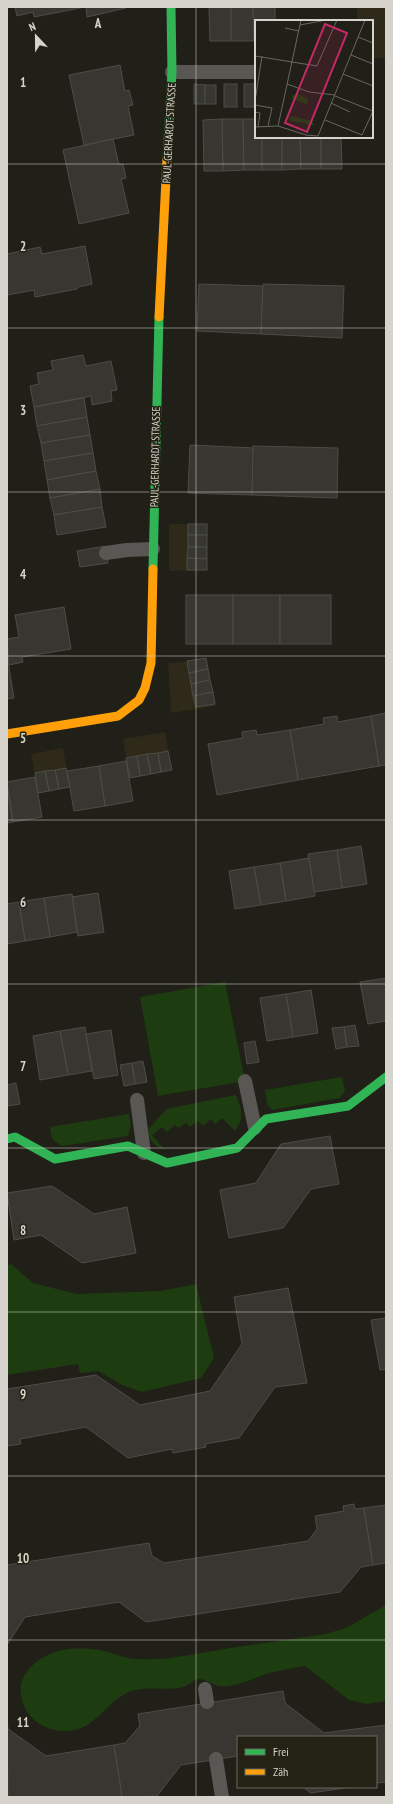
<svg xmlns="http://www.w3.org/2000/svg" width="393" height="1804" viewBox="0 0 393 1804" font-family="'PT Sans Narrow',sans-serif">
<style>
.built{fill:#2e2918}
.green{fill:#1d3c0f}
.building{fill:#373631;stroke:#4d4c46}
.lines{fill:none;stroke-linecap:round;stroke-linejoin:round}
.lane{stroke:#595754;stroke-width:14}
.fast{stroke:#30b455;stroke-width:9}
.slow{stroke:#ff9f0a;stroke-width:9}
.grid{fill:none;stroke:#d5d3cb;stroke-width:1;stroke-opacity:0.55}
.labels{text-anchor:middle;stroke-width:3;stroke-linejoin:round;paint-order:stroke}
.street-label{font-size:11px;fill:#d5d3cb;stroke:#242115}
.inset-road{fill:none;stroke:#686760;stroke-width:1}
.view{fill:#c42b66;fill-opacity:0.15;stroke:#c42b66;stroke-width:2}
.inset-edge{fill:none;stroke:#d5d3cb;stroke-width:2}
.grid-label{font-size:13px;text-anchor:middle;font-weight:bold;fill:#d5d3cb;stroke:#242115;stroke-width:3;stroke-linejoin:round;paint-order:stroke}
</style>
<rect width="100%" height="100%" fill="#201f18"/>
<g class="built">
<path d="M357,7H386V58H372V21H357Z"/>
<path d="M169,524H207V570L169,571Z"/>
<path d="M206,658L216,706L171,713L168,663L184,662Z"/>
<path d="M165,732L172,770L130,778L123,739Z"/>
<path d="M63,748L70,787L38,793L31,754Z"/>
</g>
<g class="green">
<path d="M225,982L245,1081L158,1096L140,997Z"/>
<path d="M342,1077L345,1091L340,1098L272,1110L267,1104L265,1090Z"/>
<path d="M236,1095C242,1112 245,1116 235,1131L222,1118L215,1124L211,1119L203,1126L198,1121L190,1127L186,1123L178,1128L175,1125L167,1132L162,1127L152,1135L165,1150C155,1146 149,1142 148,1130L166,1109Z"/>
<path d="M129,1114L131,1126L128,1136L62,1146L52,1139L50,1127Z"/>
<path d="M11,1264L33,1283L77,1294L160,1291L196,1284L214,1358L201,1378L142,1392L122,1385L98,1371L80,1373L78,1364L7,1375V1266Z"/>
<path d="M386,1605V1701L366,1704L349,1700L305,1666C293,1668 281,1670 269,1673C255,1678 243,1684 228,1686C215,1688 210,1681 200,1679C193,1679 189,1686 183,1687C164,1692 146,1684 127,1693C104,1704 94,1732 65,1731C43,1731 24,1717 21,1695C19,1682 25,1671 35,1663C55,1647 80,1646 104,1651C115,1654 127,1659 139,1659C165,1661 192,1654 218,1650C253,1644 290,1640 325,1634L346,1628Z"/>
</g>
<g class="building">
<path d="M15,7H85L34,17L33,12L17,16Z"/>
<path d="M86,7H126V8L87,17Z"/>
<path d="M209,7H231V41H210Z"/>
<path d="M231,7H253L254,41H231Z"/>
<path d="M253,7H275V21H256V41H254Z"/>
<path d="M120,65L125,91L129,90L133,105L128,106L134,135L84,145L69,75Z"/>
<path d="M194,84L205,85V104H194Z"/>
<rect x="224" y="84" width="13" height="23"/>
<path d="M244,84H255L256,107H244Z"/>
<rect x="205" y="85" width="11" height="19"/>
<path d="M222,119H243L244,170L223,171Z"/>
<path d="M222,119L223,171H204L203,120Z"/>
<path d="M243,119H256V137H262V170H244Z"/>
<rect x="262" y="137" width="20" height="33"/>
<path d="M282,137H300L301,169L282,170Z"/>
<path d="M300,137H321V169H301Z"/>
<path d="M321,137H341L342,169H321Z"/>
<path d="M113,139L119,165L123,164L126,178L121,179L129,213L79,224L63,150Z"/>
<path d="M85,246L92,284L78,287L77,289L35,297L34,290L7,295V254L40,247L42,254Z"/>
<path d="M199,284L263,286L261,334L197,331Z"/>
<path d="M263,284L344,286L342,338L261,334Z"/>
<path d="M83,355L86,366L111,361L117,390L111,391L112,401L92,405L91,396L34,407L30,386L39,384L37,373L53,370L51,361Z"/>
<path d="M84,398L87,417L37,426L34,407Z"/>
<path d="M87,417L90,435L41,443L37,426Z"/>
<path d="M90,435L93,453L44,461L41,443Z"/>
<path d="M190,445L254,448L252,495L188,493Z"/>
<path d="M253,446L338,448L337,498L252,495Z"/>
<path d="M93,453L96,471L47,480L44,461Z"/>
<path d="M96,471L100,489L50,498L47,480Z"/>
<path d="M100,489L102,507L54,515L50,498Z"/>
<path d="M102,507L106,527L57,535L54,515Z"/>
<rect x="188" y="524" width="19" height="11"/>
<rect x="188" y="535" width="19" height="12"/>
<path d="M105,546L108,563L80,567L77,551Z"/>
<path d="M188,547H207V559L187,558Z"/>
<path d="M187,558L207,559V570H187Z"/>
<rect x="186" y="595" width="47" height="49"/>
<rect x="233" y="595" width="47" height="49"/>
<rect x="280" y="595" width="51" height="49"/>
<path d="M64,607L71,649L22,657L23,662L9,665L7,639L19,637L15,615Z"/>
<path d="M7,655L14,698L7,699Z"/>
<path d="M206,658L208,669L189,673L187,661Z"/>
<path d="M208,669L210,680L191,684L189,673Z"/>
<path d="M210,680L213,692L193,696L191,684Z"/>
<path d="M213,692L215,704L196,707L193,696Z"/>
<path d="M386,713V765L379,766L371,716Z"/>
<path d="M337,716L338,722L371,716L379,766L298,780L290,730L324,724L323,718Z"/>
<path d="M256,730L257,735L290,730L298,780L217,795L208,744L243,738L242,732Z"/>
<path d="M168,751L172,770L161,772L158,753Z"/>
<path d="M158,753L161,772L151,774L147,754Z"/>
<path d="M147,754L151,774L140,776L137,756Z"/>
<path d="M137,756L140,776L130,778L126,758Z"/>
<path d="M126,761L133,801L105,806L99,766Z"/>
<path d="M99,766L105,806L74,811L67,771Z"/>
<path d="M66,768L70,787L59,789L55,770Z"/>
<path d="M55,770L59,789L49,791L45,771Z"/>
<path d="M45,771L49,791L38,793L35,773Z"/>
<path d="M35,777L42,817L13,822L7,782Z"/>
<path d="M7,786L13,822L7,823Z"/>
<path d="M361,846L367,884L342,888L337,850Z"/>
<path d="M337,850L342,888L314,892L308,854Z"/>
<path d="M309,858L315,896L286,901L280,863Z"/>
<path d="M280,863L286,901L261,905L254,867Z"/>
<path d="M254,867L261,905L235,909L229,871Z"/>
<path d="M98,893L104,932L78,936L72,897Z"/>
<path d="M72,894L77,932L50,937L44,898Z"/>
<path d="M44,898L50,937L25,941L19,902Z"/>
<path d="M19,902L25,941L7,944V904Z"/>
<path d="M386,978V1021L368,1024L360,982Z"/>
<path d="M311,990L318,1033L293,1037L286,994Z"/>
<path d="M286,994L293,1037L267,1041L260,998Z"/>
<path d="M355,1025L359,1046L347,1047L344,1027Z"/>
<path d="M85,1027L92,1071L68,1075L60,1031Z"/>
<path d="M344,1027L347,1047L336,1049L332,1028Z"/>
<path d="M111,1030L118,1075L94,1079L86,1034Z"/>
<path d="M60,1031L68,1075L40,1080L33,1036Z"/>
<path d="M255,1041L259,1062L247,1064L244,1043Z"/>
<path d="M143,1061L147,1082L135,1084L132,1063Z"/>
<path d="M132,1063L135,1084L124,1086L120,1065Z"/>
<path d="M16,1083L20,1104L8,1106L7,1085Z"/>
<path d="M330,1136L339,1184L311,1189L283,1228L229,1238L220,1190L256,1183L281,1144Z"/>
<path d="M52,1186L94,1214L127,1207L136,1253L82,1263L41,1235L14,1240L7,1193Z"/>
<path d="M288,1288L307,1383L275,1387L239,1438L205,1444L206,1447L173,1453L172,1449L128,1458L86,1427L20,1439L21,1444L7,1446V1389L96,1375L140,1405L210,1391L242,1344L234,1297Z"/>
<path d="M386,1318V1369L380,1370L371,1320Z"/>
<path d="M354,1504L355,1509L364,1508L373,1565L361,1567L340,1592L146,1622L119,1602L25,1617L7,1645V1565L149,1543L152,1556L164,1563L308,1541L317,1529L315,1516L344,1511L343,1506Z"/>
<path d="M386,1505V1563L373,1565L364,1508Z"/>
<path d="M283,1691L285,1703L324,1733L386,1725V1782L376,1783V1737H238V1756L181,1765L157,1796L122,1797L114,1745L125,1743L140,1726L138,1714Z"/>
<path d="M7,1720L8,1729L46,1756L114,1745L122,1797H8Z"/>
<path d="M303,1787H351L311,1793Z"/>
</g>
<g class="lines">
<g class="lane">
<path d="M172,72H256"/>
<path d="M106,553L127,550L153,549"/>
<path d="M245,1081L255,1128"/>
<path d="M137,1100L144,1153"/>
<path d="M205,1689L207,1702"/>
<path d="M216,1759L222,1797"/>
</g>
<g class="fast">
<path d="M167,159L172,72L171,7"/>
<path d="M153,569L159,317"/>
<path d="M7,1139L15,1137L55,1159L128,1146L167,1163L237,1148L266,1119L348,1106L386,1077"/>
</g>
<g class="slow">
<path d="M159,317L167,159"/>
<path d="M7,734L118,716L139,700L145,688L151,663L153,569"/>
</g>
</g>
<path class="grid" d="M196,7V1797M7,164H386M7,328H386M7,492H386M7,656H386M7,820H386M7,984H386M7,1148H386M7,1312H386M7,1476H386M7,1640H386"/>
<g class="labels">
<g class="street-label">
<text transform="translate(169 133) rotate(-87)" y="4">PAUL-GERHARDT-STRASSE</text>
<text transform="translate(155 457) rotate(-89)" y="4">PAUL-GERHARDT-STRASSE</text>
</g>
</g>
<g transform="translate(255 20)">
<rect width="118" height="118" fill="#201f18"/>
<path d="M43,74L53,79L52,84L37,79V75ZM38,96L57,101L59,105L54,106L50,103L35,101L34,97Z" fill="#1d3c0f"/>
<path class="inset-road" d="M45,5L71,0M30,8L44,11M103,17L118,23M96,35L118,44M0,36L62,46L82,0M88,54L118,66M32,64L54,72L80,75M80,76L118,91M0,81L7,36M76,83L95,92M0,85L17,88L13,106M0,92L5,93L3,107M70,100L107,115L118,91M23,106L46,0M0,107L23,106L51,115L63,116L110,0"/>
<path class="view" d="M70,4L92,13L52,112L30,103Z"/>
<rect width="118" height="118" class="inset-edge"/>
</g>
<g class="grid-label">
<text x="98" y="28">A</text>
<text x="23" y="87">1</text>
<text x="23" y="251">2</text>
<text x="23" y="415">3</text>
<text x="23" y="579">4</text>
<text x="23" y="743">5</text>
<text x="23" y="907">6</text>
<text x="23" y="1071">7</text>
<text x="23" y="1235">8</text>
<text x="23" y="1399">9</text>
<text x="23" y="1563">10</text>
<text x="23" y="1727">11</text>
</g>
<rect width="393" height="1804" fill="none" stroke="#d5d3cb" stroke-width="16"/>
<rect x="237" y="1736" width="140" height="52" fill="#242115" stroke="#6b685e"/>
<rect x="245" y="1749" width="20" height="6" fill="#30b455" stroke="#6b685e"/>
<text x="273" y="1756" font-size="12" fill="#d5d3cb">Frei</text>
<rect x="245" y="1769" width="20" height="6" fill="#ff9f0a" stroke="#6b685e"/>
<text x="273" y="1776" font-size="12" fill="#d5d3cb">Zäh</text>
<g transform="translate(36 36) rotate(338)" stroke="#242115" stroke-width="3" paint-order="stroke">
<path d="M0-3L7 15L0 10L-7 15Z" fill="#d5d3cb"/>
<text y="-6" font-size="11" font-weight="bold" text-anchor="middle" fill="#d5d3cb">N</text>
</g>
</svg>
